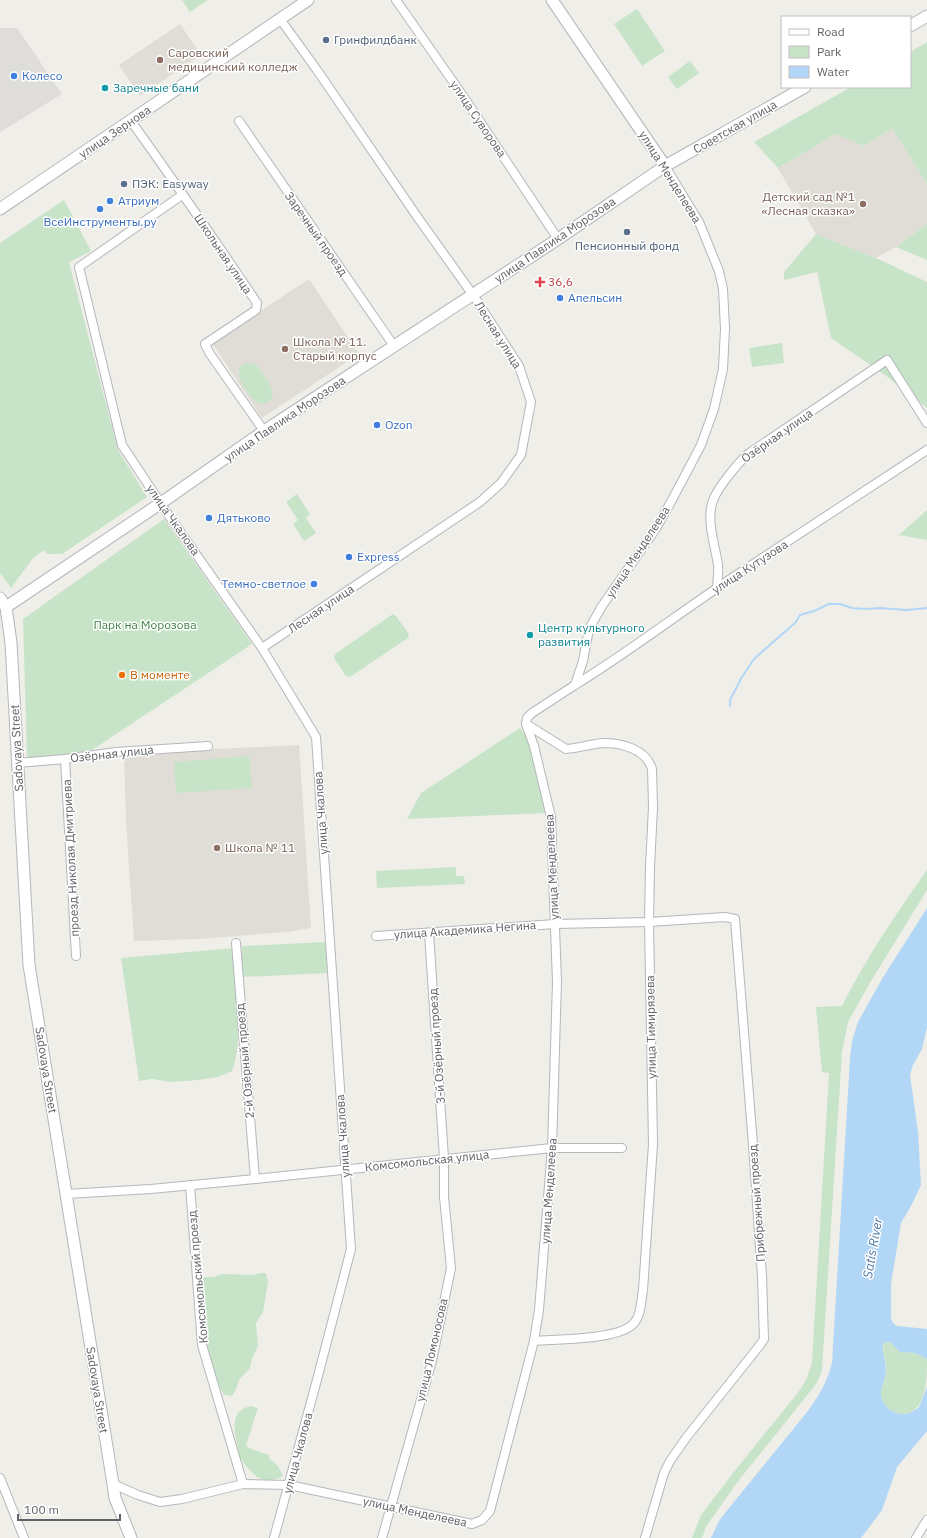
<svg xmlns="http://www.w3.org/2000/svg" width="927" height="1538" viewBox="0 0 927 1538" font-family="'IBM Plex Sans',sans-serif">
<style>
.industrial{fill:#dfddda}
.education{fill:#dfddd6}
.green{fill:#c8e4c8}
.water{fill:#b2d7f6}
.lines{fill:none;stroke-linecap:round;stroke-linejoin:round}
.stream{stroke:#b2d7f6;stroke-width:2}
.street-casing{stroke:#b5b7bb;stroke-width:10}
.secondary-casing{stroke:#b4b6ba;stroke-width:13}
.street{stroke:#fff;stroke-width:8}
.secondary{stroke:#fff;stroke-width:11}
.service-dot{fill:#5c6f8a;stroke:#fff;stroke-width:1.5}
.education-dot{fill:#8d6e63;stroke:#fff;stroke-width:1.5}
.shop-dot{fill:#3f7fe0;stroke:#fff;stroke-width:1.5}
.culture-dot{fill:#0f9aa8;stroke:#fff;stroke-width:1.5}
.health-dot{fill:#e0444e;stroke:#fff;stroke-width:1.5}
.food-dot{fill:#e8710a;stroke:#fff;stroke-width:1.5}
.labels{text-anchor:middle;stroke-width:3;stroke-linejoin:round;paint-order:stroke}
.service-label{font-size:12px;fill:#4e5e75;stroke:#fff;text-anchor:start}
.education-label{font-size:12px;fill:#785e54;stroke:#fff;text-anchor:start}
.shop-label{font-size:12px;fill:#366cbe;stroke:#fff;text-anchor:start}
.culture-label{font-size:12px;fill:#0d838f;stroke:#fff;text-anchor:start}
.street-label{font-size:12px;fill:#5f6266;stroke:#fff}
.health-label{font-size:12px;fill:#be3a42;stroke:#fff;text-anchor:start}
.park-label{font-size:12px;fill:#418445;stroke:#fff}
.food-label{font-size:12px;fill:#c56008;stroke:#fff;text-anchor:start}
.water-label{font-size:13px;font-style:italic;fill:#4f78a6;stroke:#fff}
</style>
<rect width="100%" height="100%" fill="#efeee8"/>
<path class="industrial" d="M0,28H17L62,94L0,132Z"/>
<g class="education">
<path d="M180,24L201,55L140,96L119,65Z"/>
<path d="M892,128L927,184V224L896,247L876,258L816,234L778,168L836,134L864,146Z"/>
<path d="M309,279L359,354L262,418L212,343Z"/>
<path d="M299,745L311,928L287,932L198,939L134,941L126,820L124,756L173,751Z"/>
</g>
<g class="green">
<path d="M182,0H208L190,12Z"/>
<path d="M637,9L665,51L642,66L614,24Z"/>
<path d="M927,42V184L892,128L864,146L836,134L778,168L754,142L851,87H910V52Z"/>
<path d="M690,61L699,73L677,89L668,77Z"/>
<path d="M64,200L91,251L69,262L118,450L147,497L62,554H47L44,550L34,557L11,588L0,573V243Z"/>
<path d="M927,224V260L896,247Z"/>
<path d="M816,234L876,258L927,282V408L885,375L831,338L817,272L784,280V272Z"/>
<path d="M782,343L784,363L752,367L749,348Z"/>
<path d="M252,363C259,366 261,371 265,377C272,387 279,399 263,404C248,403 224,361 252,363Z"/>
<path d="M297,494L310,514L306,518L316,533L304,541L293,524L298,520L286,502Z"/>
<path d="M927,510V540L899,535Z"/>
<path d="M164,519L252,644L77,760L27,759L23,619Z"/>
<path d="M393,614L396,616L409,634L408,638L350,677L346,676L334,658L335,654Z"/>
<path d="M520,728L533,747L547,813L407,819L421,793Z"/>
<path d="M249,756L252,788L176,793L174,762Z"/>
<path d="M456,867V876H464L465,884L377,888L376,871Z"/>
<path d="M927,870V890L871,981L848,1022L842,1052L822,1370L817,1383L739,1480L707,1525L702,1538H692L701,1515L737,1468L800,1390L807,1378L812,1362L829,1073L822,1072L816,1007L842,1006C866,958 896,914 927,870Z"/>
<path d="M326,942L329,973L242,977V946Z"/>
<path d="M234,948C237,987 245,1033 232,1071L218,1077L198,1080L172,1082L152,1079L139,1081L121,958Z"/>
<path d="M262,1273H266L268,1282L263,1312L256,1323L258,1346L252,1359L250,1368L239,1380L236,1389L232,1396L224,1395C207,1365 201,1310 203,1277H214L223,1274L252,1275Z"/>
<path d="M890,1342L900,1352L915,1353L927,1359C927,1376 927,1404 911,1412C908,1413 903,1415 899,1414C893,1412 885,1407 882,1401C879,1392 884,1382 886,1373C887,1363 883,1353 883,1343Z"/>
<path d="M251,1406L258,1408L246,1445L249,1448L269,1455V1458L278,1466L283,1476C267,1484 257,1480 246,1466C244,1463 241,1460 239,1456C237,1452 238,1448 237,1444C235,1435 232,1422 238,1413C241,1409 246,1407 251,1406Z"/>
</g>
<path class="water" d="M927,908V1027L922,1049L913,1065L910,1075L918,1132L921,1185L911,1206L901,1223L891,1284V1319L893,1323L897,1326L927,1329V1359L915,1353L900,1352L890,1342L883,1343C882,1352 886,1361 886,1370C886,1379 881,1386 881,1395C882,1406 894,1415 905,1414C911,1413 915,1410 919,1407L927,1387V1431L897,1467L882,1510L861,1538H711L719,1521L725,1513L807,1412C819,1396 827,1382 832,1363L850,1058L852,1041L858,1022L882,979Z"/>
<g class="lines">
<path class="stream" d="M730,706V700L742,677L754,659L796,622L800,615L814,611L829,604H840L852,608L866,609L880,608L906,610L927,608"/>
<defs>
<g id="street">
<path d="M396,0L463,96L558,239"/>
<path d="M131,121C174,181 216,242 257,303L256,310L205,344L210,354L264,431"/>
<path d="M239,121L394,346"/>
<path d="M182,195L79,267L122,445L167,513L262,648L316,737L351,1249L318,1376L274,1538"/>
<path d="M717,589C717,581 719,572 718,565C715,544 705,518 714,498C720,485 737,464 748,454L887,360L927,423"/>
<path d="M262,648L480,502L501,483L521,455L531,402L519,366L473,295L416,215L317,70L280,19"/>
<path d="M575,685C629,652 679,613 732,578C797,536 862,493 927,450"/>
<path d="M526,724L566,749C579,748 591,744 603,743C622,743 646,749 652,769L653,807L650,867L649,922L653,1144L643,1290C641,1301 641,1318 632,1325C615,1340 557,1339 534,1341"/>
<path d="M65,759L76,956"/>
<path d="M17,763L65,759L116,752L208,746"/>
<path d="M376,936L555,924L649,922L725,917L735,919L753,1145L762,1277L764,1339L760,1345L686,1438L670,1461L664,1473L645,1538"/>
<path d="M236,943L255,1179"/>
<path d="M190,1185L202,1345L243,1484"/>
<path d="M66,1194L151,1189L255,1179L552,1148H622"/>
<path d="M0,1478L24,1538"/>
<path d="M113,1484L138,1495L160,1502L182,1499L243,1484L289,1485L472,1524L482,1520L490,1511L534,1341L539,1310L552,1148L557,982L551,817L534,746L526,724L527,718L532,713L575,685L583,661L589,629L602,606L655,530L672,500L701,445L714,409L723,369L725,329L723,289L719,271L699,222L665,166"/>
<path d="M382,1538L432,1361L451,1268L444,1197V1158L429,933"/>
<path d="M916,1538L927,1520"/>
</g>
<g id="secondary">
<path d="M552,0L665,166"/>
<path d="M910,26L927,16"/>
<path d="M0,209L308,0"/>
<path d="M0,598L6,607L11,643L29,965L113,1484L115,1498L131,1538"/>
<path d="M6,607L161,503L264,431L558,239L665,166L805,87"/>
</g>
</defs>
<use href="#street" class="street-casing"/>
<use href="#secondary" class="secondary-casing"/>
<use href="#street" class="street"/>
<use href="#secondary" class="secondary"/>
</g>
<g class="service-dot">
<circle cx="326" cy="40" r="4"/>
<circle cx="124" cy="184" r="4"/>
<circle cx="627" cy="232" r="4"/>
</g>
<g class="education-dot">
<circle cx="160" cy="60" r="4"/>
<circle cx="863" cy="204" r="4"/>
<circle cx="285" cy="349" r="4"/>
<circle cx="217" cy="848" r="4"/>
</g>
<g class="shop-dot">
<circle cx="14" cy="76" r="4"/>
<circle cx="110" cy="201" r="4"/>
<circle cx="100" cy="209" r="4"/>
<circle cx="560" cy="298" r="4"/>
<circle cx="377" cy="425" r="4"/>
<circle cx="209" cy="518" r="4"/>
<circle cx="349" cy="557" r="4"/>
<circle cx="314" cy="584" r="4"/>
</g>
<g class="culture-dot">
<circle cx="105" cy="88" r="4"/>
<circle cx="530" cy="635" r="4"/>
</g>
<path class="health-dot" d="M538 276h4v4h4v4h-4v4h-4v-4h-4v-4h4z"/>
<circle class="food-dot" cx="122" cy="675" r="4"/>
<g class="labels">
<g class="service-label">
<text x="334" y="44">Гринфилдбанк</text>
<text x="132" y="188">ПЭК: Easyway</text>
<text x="627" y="250" text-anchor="middle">Пенсионный фонд</text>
</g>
<g class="education-label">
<text x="168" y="57">Саровский<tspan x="168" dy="14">медицинский колледж</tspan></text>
<text x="855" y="201" text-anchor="end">Детский сад №1<tspan x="855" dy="14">«Лесная сказка»</tspan></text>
<text x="293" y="346">Школа № 11.<tspan x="293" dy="14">Старый корпус</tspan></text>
<text x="225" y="852">Школа № 11</text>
</g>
<g class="shop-label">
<text x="22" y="80">Колесо</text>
<text x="118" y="205">Атриум</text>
<text x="100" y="226" text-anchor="middle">ВсеИнструменты.ру</text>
<text x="568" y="302">Апельсин</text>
<text x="385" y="429">Ozon</text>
<text x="217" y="522">Дятьково</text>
<text x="357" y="561">Express</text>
<text x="306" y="588" text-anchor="end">Темно-светлое</text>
</g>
<g class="culture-label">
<text x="113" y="92">Заречные бани</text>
<text x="538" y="632">Центр культурного<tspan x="538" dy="14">развития</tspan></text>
</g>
<g class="street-label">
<text transform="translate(478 119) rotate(56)" y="4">улица Суворова</text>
<text transform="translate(735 127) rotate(-30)" y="4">Советская улица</text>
<text transform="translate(115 132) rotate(-34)" y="4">улица Зернова</text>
<text transform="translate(670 177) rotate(58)" y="4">улица Менделеева</text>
<text transform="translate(316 234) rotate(55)" y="4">Заречный проезд</text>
<text transform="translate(555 240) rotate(-34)" y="4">улица Павлика Морозова</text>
<text transform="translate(223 254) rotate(56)" y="4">Школьная улица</text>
<text transform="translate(498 335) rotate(58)" y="4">Лесная улица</text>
<text transform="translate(285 419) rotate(-34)" y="4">улица Павлика Морозова</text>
<text transform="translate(777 436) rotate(-35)" y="4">Озёрная улица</text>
<text transform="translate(173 520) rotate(55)" y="4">улица Чкалова</text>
<text transform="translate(638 552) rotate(-57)" y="4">улица Менделеева</text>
<text transform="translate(750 567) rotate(-33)" y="4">улица Кутузова</text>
<text transform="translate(321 609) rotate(-34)" y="4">Лесная улица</text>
<text transform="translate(17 748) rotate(-93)" y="4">Sadovaya Street</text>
<text transform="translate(112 754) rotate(-6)" y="4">Озёрная улица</text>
<text transform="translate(321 813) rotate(-94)" y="4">улица Чкалова</text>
<text transform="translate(71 858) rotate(-93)" y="4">проезд Николая Дмитриева</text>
<text transform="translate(552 867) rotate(-93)" y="4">улица Менделеева</text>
<text transform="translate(465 930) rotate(-4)" y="4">улица Академика Негина</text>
<text transform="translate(651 1027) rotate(-91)" y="4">улица Тимирязева</text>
<text transform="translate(437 1046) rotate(-94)" y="4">3-й Озёрный проезд</text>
<text transform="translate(245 1061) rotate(-95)" y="4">2-й Озёрный проезд</text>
<text transform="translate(46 1070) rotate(81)" y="4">Sadovaya Street</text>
<text transform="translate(343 1136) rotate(-94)" y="4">улица Чкалова</text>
<text transform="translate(427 1161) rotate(-6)" y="4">Комсомольская улица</text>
<text transform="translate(549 1191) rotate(-86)" y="4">улица Менделеева</text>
<text transform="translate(757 1203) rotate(-94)" y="4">Прибрежный проезд</text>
<text transform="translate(198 1277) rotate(-95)" y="4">Комсомольский проезд</text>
<text transform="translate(432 1350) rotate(-77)" y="4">улица Ломоносова</text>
<text transform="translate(97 1390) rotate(81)" y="4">Sadovaya Street</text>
<text transform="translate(298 1453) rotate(-75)" y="4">улица Чкалова</text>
<text transform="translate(415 1512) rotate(12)" y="4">улица Менделеева</text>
</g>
<g class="health-label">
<text x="548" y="286">36,6</text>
</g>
<g class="park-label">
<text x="145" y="629">Парк на Морозова</text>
</g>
<g class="food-label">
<text x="130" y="679">В моменте</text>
</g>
<g class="water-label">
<text transform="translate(872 1248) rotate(-80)" y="5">Satis River</text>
</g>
</g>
<rect x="781" y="16" width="130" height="72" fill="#ffffff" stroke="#bfc0c2"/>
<rect x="789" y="29" width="20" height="6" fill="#ffffff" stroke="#bfc0c2"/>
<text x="817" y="36" font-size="12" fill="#5f6266">Road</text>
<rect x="789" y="46" width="20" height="12" fill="#c8e4c8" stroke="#bfc0c2"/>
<text x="817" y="56" font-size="12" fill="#5f6266">Park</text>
<rect x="789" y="66" width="20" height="12" fill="#b2d7f6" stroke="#bfc0c2"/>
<text x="817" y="76" font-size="12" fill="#5f6266">Water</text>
<path d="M18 1514v6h102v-6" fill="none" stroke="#5f6266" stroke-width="2"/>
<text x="24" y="1514" font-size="12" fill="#5f6266" stroke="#ffffff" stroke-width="3" paint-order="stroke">100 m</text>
</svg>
